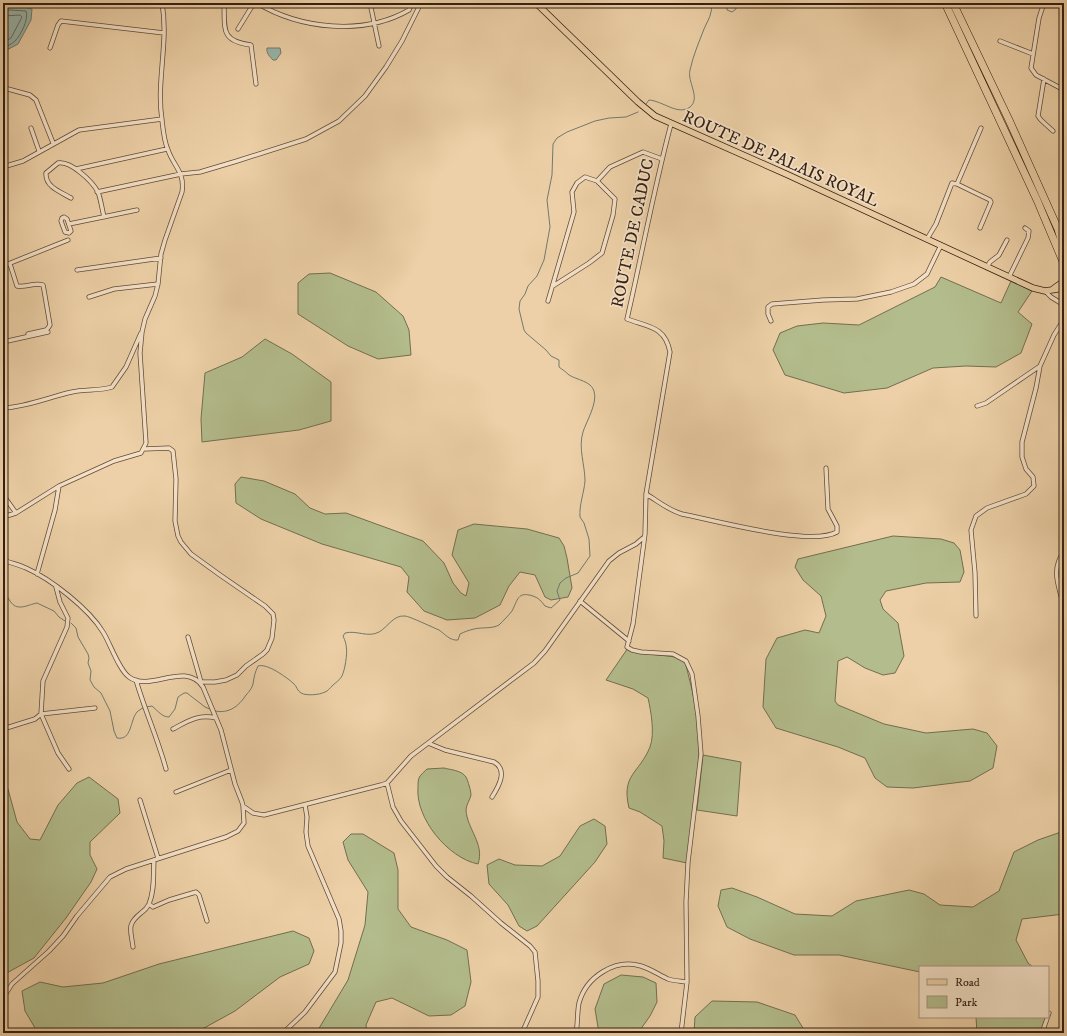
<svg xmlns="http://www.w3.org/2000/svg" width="1067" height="1036" font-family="'IM FELL DW Pica',serif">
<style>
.green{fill:#b3bc8c;stroke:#736e50}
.water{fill:#99b6ab;stroke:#707a6e}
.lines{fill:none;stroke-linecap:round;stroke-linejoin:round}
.shore{stroke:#666a5f;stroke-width:1}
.stream{stroke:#707a6e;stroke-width:1}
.street-casing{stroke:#624b38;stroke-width:5}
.primary-casing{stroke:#331f13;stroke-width:7}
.highway-casing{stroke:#331f13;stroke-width:8}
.street{stroke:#f3e0c6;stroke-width:3.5}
.primary{stroke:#edd0a7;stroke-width:5.5}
.highway{stroke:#edd0a7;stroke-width:7}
.labels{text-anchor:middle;stroke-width:3.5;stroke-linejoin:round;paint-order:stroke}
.street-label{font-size:17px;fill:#331f13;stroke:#f3e0c6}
</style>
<rect width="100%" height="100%" fill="#edd0a7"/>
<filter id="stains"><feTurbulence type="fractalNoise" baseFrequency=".005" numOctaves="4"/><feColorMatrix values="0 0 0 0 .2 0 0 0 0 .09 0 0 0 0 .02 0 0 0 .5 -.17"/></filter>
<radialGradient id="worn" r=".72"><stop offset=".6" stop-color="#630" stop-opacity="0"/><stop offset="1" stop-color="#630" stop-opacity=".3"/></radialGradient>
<path class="green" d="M330,273L376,292L403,316L409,330L411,355L378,359L348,346L298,314V283L309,274Z
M941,277L1001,303L1011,281L1032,291L1018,312L1032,324L1021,353L996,367L966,366L933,368L887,388L844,393L785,375L773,350L780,333L797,326L823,323L859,325L935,287Z
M265,339L292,354L331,382V421L299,430L202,442L201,419L205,373L242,357Z
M241,477L264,481L295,494L310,508L325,514L346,513L423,541L444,563L453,583L461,593L466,596L469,583L452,555L458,530L474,524L527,529L559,538L564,546L567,558L572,588L568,597L551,600L545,597L535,575L520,572L509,586L500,605L475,618L447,620L424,611L407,592L409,577L401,567L322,544L261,519L236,503L235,484Z
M893,536L941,539L954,543L960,550L964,572L960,582L926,583L886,591L880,600L883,609L898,623L904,656L895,673L883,675L865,668L847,657L838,661L835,701L838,705L884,724L926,733L973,729L987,733L997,746L993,768L970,781L913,788L887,787L875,778L865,758L838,747L776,728L763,707L766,659L777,638L805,630L819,633L826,616L821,596L803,580L795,567L798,559Z
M628,648L640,653L676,657L685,662C693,692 701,725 699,756C697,791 691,827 687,863L663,858L664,841L662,826L640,812L629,808C621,774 639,774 650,747C655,734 651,711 648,698L633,689L606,680Z
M703,755L741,762L737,816L697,810Z
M444,768C451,770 461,770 466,777C468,781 471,791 471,795C470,800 466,805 466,810C467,829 485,844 478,864C448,858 415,818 418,787C418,784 418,780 419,778C420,775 425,771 427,769Z
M89,777L118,799L120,813L90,842V855L97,869L91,882L66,918L34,958L3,975V783L8,789L17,822L30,839L40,840L58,805L77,783Z
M1064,817V914L1022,919L1016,940L1028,963L1033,967H920V972L839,955H794L750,939L727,927L718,906L721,890L732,888L757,897L795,914L832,916L856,901L909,890L924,894L940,905L973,907L999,891L1014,852L1038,840L1061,832Z
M594,819L605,826L607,844L595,862L537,926L527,931L519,926L508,905L489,884L487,865L499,859L515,865L542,866L560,856L580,826Z
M351,834H363L394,853L398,870V909L411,927L447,940L467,950L471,982L465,1006L451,1015L429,1016L392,998L376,1002L366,1025L367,1033H314L318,1030L348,980L365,925L368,892L348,860L343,842Z
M293,931L309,938L314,951L309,964L280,977L235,1011L195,1033H38L25,1011L22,991L40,982L63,987L103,983L159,964Z
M621,975L643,977L656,983L657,1002L650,1016L638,1033H599L595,1009L604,984Z
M712,1001L757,1002L795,1015L806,1033H694L695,1017Z
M976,1017H1046L1041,1033H977Z"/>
<path class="water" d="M9,6H21L32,9L31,20L18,44L3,52V8Z
M267,48H280L281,53L276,60H273C270,57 266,53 267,48Z"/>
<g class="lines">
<path class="shore" d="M3,11L10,10L26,11C29,19 21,35 15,41C12,44 7,46 3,48
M3,16L20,15L22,17L11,38L3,43"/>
<path class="stream" d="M719,3L727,7V10L732,12L736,9V3
M646,104L649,100C663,101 678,116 690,107C701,98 687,82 690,70C693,56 699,42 704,29C706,24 710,18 711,12C712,9 711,6 711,3
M3,590C6,593 7,597 10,601C17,612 27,605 37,603L54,611L59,617L65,621
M71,623L76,628L78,637L88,654L89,658L88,663L91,671L90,680L94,687L101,693L110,711L114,731L117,738C132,741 130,720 137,712C138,711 142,708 143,708
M146,707L152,706C158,711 162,717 169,717L175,709L178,697L184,693H187L205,707L212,710
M215,711C229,714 239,706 246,695C249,692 252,688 253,684C254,677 255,672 258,666C267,663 286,677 293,683C297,686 297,691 301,693C306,696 319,695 325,692C328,691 330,688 332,686C341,678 342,679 345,666C347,654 348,646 343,636L345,633C357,630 368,638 379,632C388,627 393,615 405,616C409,616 434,628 439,630C445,634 450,641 458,640L460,634C464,632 469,630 474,629C482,627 492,629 499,625C503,621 509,615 512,611C518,600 517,591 533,596C539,598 541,601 545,606L551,608L560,600L557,591L560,583L566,578L578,573L590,556L589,539L584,523L580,517C579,505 584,493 585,481C585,465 578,448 583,432C586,422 598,403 594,391C591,381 577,380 569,375C566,372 563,370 559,367V360L551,356L546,350L526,333L524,330L519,309L520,301L525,294L528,286L537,276L544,260L550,227L547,200L552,175L553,144L557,138L567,132L595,121L609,118L626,117L638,112"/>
<defs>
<path id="street" d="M224,3C225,29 220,41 251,45L256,84
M257,3C300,29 364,36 409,10L411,5L410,3
M370,3L379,46
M1044,3L1039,18L1031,68L1036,75L1064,90
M238,29L254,3
M1000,41L1033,54
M50,48L58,25L61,21L164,33
M1044,79L1038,116L1041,120L1053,131
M8,89L30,95L36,100L53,143
M671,124C654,188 642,254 627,319C648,327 665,326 670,352L646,494L645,534L633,624L627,647L632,650L641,652L673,654L686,661L692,674L698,716L701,754L688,862L686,902L687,982L681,1033
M31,128L39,151
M3,167L23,161L79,130L162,119
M76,169L167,149
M597,181L610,167L643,152L662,159
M957,184L981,128
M97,192L181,174L200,172L237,161L306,139L339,121L365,96L386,67L402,41L421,3
M71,198C61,192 45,187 46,173L58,163C71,161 92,181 98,192C101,200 102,209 104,217
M64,217L67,219L71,231L69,233L65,232L61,221L62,218Z
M69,224L137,210
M1058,229L1064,228
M927,239L936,224L952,183L957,184L990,200L991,202L980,228
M10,264L17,286C26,288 34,282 43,285L44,290L50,325L48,328L46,330L28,334
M3,266L68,240
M987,267L990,262L999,255L1007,240
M77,270L161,258
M1009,277L1028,238L1029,231L1025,228
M1045,291L1051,297L1064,305
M89,297L114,289L158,284
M548,301L574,212L572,192L577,183L585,177L597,181L615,199L613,215L602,253L589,263L553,286
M771,321L768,314V307L772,304L823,300L857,299L891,292L914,284L927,274L941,245
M3,342L48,332
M977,406L986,403L1040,366
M3,408C27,407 49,397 72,392C85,389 100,391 112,387L126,367L141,333
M144,449L169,448L173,451L176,479L175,521L178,536L181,542L191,554L220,575L265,606L273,614L274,620L272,638L267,650L263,654L246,666L237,675L226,680L215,682H200
M3,492L6,499L16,513
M646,494C658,501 668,510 682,514C713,520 811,547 837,532V526L828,509L826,468
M3,517L16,513L59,486L114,461L141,453L146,443L140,353L142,332L145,319L155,296L158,284L161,254L165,240L182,192C185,172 174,167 168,150C164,141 163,129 162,120C156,81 169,42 162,3
M1064,551C1052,569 1057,581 1062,600L1064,602
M3,560C11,563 19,565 26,568C51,579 89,609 103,632C110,643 119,670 129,677C150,693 185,660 203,687L221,730L235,784L242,802L243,806L253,813L264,815L381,785L387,783L411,756L534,663L545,651L609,561L619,553L636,544L643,538
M37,574L55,510L59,486
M56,587L60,602L68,618L67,627L43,681L41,714L58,753L69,769
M580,601L629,641
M976,616L975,573L971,530L976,516L987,508L1026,494L1034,486L1033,477L1026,469L1022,457V442L1036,388L1040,366L1054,335L1064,319
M188,637L201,682
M136,680C145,711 158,739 166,769
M3,729L35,719L41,714L95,708
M173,729C188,721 198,714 216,718
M428,743L445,750L494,762C508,770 499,786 492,797
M387,783L393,807L401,821L436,866L447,877L471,896L501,923L530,946L535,952L538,981V997L522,1033
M176,792L231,770
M140,800L158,858
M149,904L153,907L169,900L196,892L199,895L207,921
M133,947C131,930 126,925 141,913C144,911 147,908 149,904C155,890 153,874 154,860
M3,998L12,984L49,951L63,936L77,916L110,877L126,869L154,860L226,837L238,831L244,823L243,806
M283,1033L305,1012L335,972L341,943V931L339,919L308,846L306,832L307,817L305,805
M576,1033C578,1023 577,1013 579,1003C586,977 615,958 641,966C651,969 659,975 668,979C674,981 681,981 687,982
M1042,1033L1049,1013"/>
<path id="primary" d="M536,3L638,102L655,116L786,174L1033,288L1045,291L1064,288
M1053,289L1064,281"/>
<path id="highway" d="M945,3L1037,200L1064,264
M953,3L1009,120L1058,229L1064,249"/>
</defs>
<use href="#street" class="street-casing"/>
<use href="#primary" class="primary-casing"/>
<use href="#highway" class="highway-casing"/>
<use href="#street" class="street"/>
<use href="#primary" class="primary"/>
<use href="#highway" class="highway"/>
</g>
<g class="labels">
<g class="street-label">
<text transform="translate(781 158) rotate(24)" y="6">ROUTE DE PALAIS ROYAL</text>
<text transform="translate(632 233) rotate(-78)" y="6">ROUTE DE CADUC</text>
</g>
</g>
<rect width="1067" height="1036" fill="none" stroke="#edd0a7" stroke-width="16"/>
<rect x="4" y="4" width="1059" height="1028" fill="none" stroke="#331f13" stroke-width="2"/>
<rect x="8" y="8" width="1051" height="1020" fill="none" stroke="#331f13"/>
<rect x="919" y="966" width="130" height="52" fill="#f3e0c6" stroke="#a6937e"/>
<rect x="927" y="979" width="20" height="6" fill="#edd0a7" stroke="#a6937e"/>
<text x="955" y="986" font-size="12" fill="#331f13">Road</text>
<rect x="927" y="996" width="20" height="12" fill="#b3bc8c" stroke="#a6937e"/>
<text x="955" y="1006" font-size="12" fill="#331f13">Park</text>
<rect width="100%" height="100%" filter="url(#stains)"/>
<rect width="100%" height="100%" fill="url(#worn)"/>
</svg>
